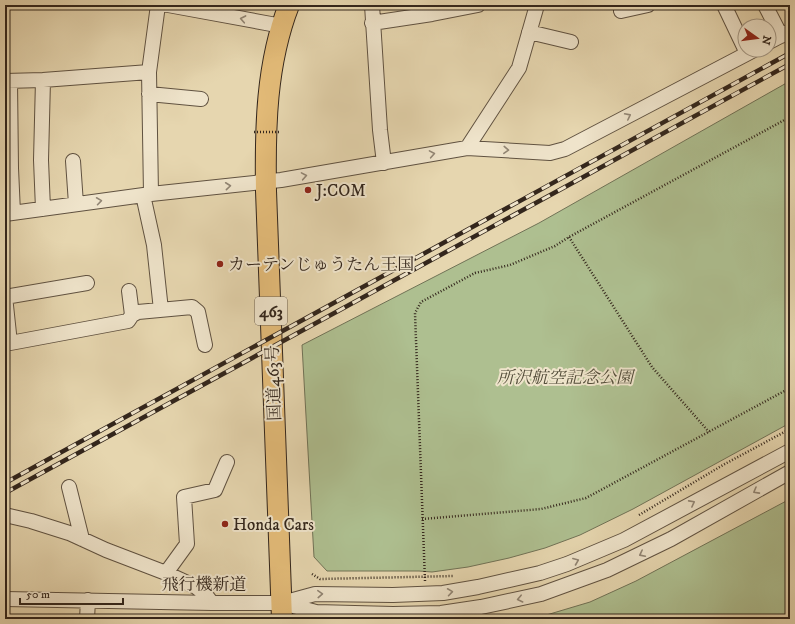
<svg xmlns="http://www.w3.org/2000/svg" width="795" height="624" font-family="'IM FELL DW Pica','Noto Serif JP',serif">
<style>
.green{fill:#aebf90;stroke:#707256}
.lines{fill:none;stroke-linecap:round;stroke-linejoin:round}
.minor-casing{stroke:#605241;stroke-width:16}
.highway-casing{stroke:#33261c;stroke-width:22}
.path{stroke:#33261c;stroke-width:2.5;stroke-dasharray:1 2;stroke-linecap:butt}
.minor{stroke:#efe4cb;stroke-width:14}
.highway{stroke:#e3bb78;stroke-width:20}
.rail-casing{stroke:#33261c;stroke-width:4.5}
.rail{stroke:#efe4cb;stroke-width:3;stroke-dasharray:9;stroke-linecap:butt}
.path-bridge{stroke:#33261c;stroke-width:2.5;stroke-dasharray:1 2;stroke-linecap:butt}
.oneway{stroke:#918574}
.poi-dot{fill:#8f2418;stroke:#efe4cb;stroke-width:1.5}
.labels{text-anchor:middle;stroke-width:4;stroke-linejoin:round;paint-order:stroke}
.shield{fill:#efe4cb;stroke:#6b5f50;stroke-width:1}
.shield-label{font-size:16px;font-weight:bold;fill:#33261c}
.poi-label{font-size:17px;fill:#33261c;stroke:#efe4cb;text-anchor:start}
.park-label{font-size:17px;font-style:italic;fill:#524c39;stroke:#efe4cb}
.street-label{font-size:17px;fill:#33261c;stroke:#efe4cb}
</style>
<rect width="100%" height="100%" fill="#e6d6af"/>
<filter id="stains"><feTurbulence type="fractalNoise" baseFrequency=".005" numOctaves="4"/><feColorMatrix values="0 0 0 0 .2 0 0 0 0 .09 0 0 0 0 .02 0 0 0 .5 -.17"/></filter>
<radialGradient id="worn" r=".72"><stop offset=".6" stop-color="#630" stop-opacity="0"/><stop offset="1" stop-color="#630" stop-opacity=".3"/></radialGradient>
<path class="green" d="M790,81V423L633,509L580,535L545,548L509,558L468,567L432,572L419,571H327L314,557L302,345L539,223Z
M790,499V619H533L590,602L636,581Z"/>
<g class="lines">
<defs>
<path id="minor" d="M168,5L282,26
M372,5L380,130L384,163
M724,5L745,49
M765,5L781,36
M621,11L648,5
M372,23L432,14L478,5
M529,32L571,42
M769,42L790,31
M5,81L43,80L149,72
M10,81L11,168L13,213
M149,94L201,99
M467,148L519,68L537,5
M73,161L76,204
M151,194L149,72L158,5
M143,195L154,245L161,310
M43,209L41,160L43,80
M5,214L151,194L281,180L467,148L550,153L565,149L754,50
M129,291L132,315
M5,296L10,343
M5,297L87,283
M5,344L128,321L132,315L138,312L192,307L198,312L205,345
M69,487L82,539
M5,515L31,521L69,533L106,550L166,573L196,587L205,594L212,603
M166,573L187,544L184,497L215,490L227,462
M5,599L212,603H282L316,612L393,614L441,613L481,607L541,594L607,570L671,539L790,472
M282,603L315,594L393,595L443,593L478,587L540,573L567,564L624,540L790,451
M87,619L88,600"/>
<path id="highway" d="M282,619L266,191C265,128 266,64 289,5"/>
</defs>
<use href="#minor" class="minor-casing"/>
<use href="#highway" class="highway-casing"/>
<path class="path" d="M569,237L652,367L709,432
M639,515L723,465L790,429
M422,519L541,509L586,498L790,388
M312,574L320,579L454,576
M425,581L415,313L421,302L475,273L510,265L555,246L569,237L790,117"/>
<use href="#minor" class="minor"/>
<use href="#highway" class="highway"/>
<defs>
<path id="rail" d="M5,483L790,53
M5,493L790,64"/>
</defs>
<use href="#rail" class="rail-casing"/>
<use href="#rail" class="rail"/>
<path class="path-bridge" d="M254,132H279"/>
</g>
<defs><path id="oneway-chevron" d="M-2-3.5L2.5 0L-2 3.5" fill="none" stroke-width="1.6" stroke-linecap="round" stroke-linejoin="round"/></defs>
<g class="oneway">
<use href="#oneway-chevron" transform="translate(243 19) rotate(-169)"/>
<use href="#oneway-chevron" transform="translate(628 116) rotate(-27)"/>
<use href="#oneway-chevron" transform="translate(506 150) rotate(3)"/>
<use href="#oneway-chevron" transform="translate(432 154) rotate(-10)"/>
<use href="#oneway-chevron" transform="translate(304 176) rotate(-10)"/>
<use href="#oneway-chevron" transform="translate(228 186) rotate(-6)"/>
<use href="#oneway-chevron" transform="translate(99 201) rotate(-8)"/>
<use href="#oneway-chevron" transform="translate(756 491) rotate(151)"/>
<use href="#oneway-chevron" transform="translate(692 503) rotate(-28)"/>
<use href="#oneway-chevron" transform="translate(642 554) rotate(153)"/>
<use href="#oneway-chevron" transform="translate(576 561) rotate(-22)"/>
<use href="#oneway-chevron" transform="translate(450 592) rotate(-8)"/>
<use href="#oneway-chevron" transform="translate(320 594) rotate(-3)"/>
<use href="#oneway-chevron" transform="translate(520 599) rotate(167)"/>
</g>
<g class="poi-dot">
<circle cx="308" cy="190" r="4"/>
<circle cx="220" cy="264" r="4"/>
<circle cx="225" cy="524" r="4"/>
</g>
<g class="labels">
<rect class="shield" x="255" y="297" width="32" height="28" rx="3"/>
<g class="shield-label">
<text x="271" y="317">463</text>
</g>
<g class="poi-label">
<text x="316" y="196">J:COM</text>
<text x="228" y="270">カーテンじゅうたん王国</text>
<text x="233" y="530">Honda Cars</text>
</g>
<g class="park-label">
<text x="565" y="383">所沢航空記念公園</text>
</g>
<g class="street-label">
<text transform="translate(273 383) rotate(-92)" y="6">国道463号</text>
<text x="204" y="590">飛行機新道</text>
</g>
</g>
<rect width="795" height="624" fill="none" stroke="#e6d6af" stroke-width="20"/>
<rect x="6" y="6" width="783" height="612" fill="none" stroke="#33261c" stroke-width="2"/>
<rect x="10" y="10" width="775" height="604" fill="none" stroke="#33261c"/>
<g transform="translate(757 38) rotate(104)"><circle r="19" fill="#efe4cb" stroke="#a49885"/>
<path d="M0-3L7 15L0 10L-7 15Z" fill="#8f2418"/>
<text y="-6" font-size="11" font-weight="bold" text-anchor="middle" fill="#33261c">N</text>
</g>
<path d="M20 598v6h103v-6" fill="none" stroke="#33261c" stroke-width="2"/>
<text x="26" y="598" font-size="12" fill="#33261c" stroke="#efe4cb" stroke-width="3" paint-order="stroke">50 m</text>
<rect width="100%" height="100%" filter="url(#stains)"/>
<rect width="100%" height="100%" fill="url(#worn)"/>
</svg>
